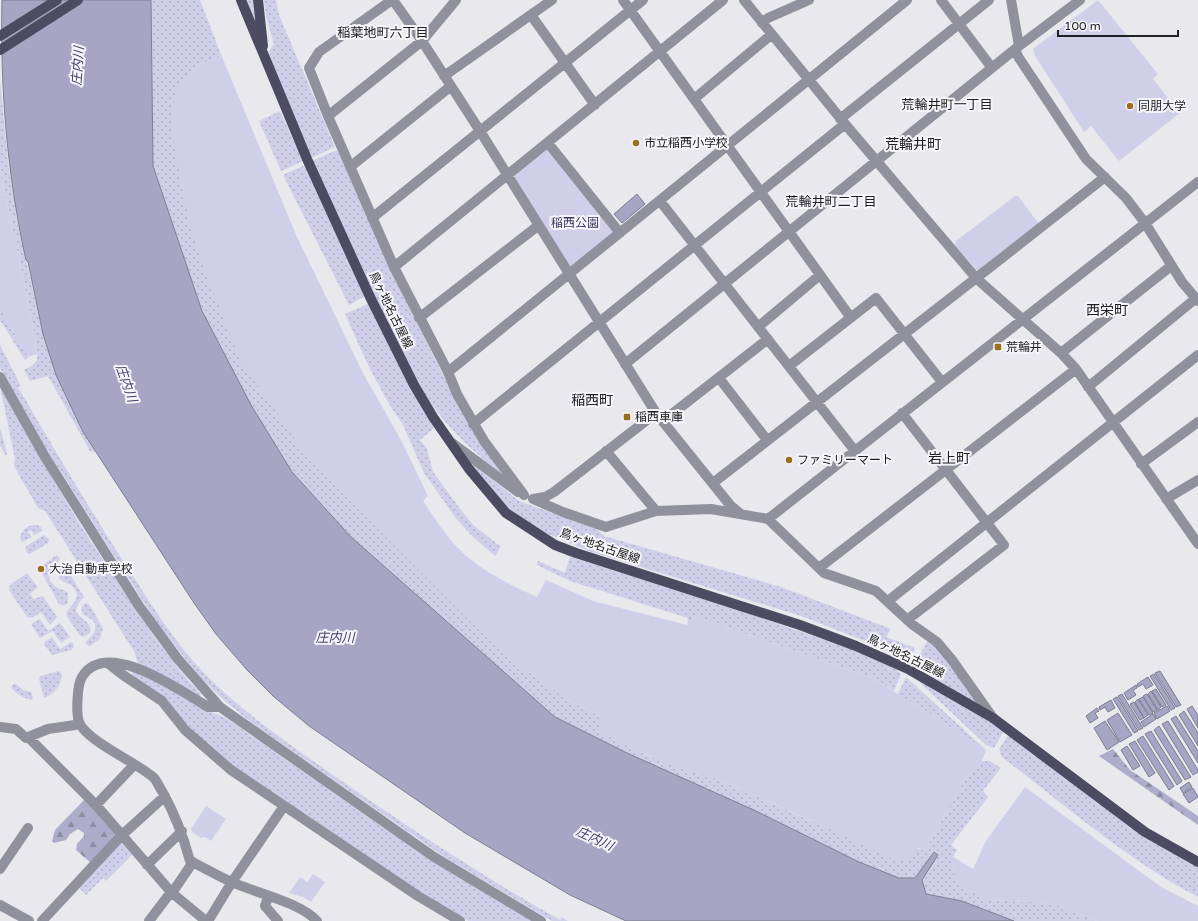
<svg xmlns="http://www.w3.org/2000/svg" width="1198" height="921" font-family="'Varela Round','Noto Sans JP',sans-serif">
<style>
.grass{fill:url(#grass-dots)}
.forest{fill:url(#forest-firs)}
.park{fill:#d0cfea}
.water{fill:#a6a5c3;stroke:#7e7d93}
.lines{fill:none;stroke-linecap:round;stroke-linejoin:round}
.minor{stroke:#91919e;stroke-width:10}
.major{stroke:#4c4b61;stroke-width:10}
.poi-dot{fill:#9c6f20;stroke:#f5f5fb;stroke-width:1.5}
.labels{text-anchor:middle;stroke-width:4;stroke-linejoin:round;paint-order:stroke}
.poi-label{font-size:12px;fill:#202022;stroke:#f5f5fb;text-anchor:start}
.park-label{font-size:12px;fill:#3a3661;stroke:#f5f5fb}
.street-label{font-size:12px;fill:#202022;stroke:#f5f5fb}
.neighbourhood-label{font-size:13px;fill:#202022;stroke:#f5f5fb}
.water-label{font-size:13px;font-style:italic;fill:#413d68;stroke:#f5f5fb}
.quarter-label{font-size:14px;fill:#202022;stroke:#f5f5fb}
</style>
<defs>
<pattern id="grass-dots" width="8" height="8" patternUnits="userSpaceOnUse"><rect width="8" height="8" fill="#d0cfea"/><path d="M2 2h.1M6 6h.1" fill="none" stroke="#b2b1c8" stroke-width="1.8" stroke-linecap="round"/></pattern>
<pattern id="forest-firs" width="22" height="20" patternUnits="userSpaceOnUse"><rect width="22" height="20" fill="#adacca"/><path d="M5 1l3.5 6h-7zM16 11l3.5 6h-7z" fill="#8c8ca4"/></pattern>
</defs>
<rect width="100%" height="100%" fill="#e8e8ed"/>
<path class="grass" d="M151,0H200L222,57L195,66L190,77L185,79L173,132L183,191L295,439L335,485L472,623L523,668L570,701L600,716V731C635,751 671,767 710,776L848,837L925,850L965,779L982,761H990L1001,768L983,791L988,797L951,845L957,850C949,862 955,873 959,886L989,900L1052,903L1097,921H1014L962,901L926,894L922,880L938,855L934,852L915,878H899L859,862L756,811L627,753L555,717L351,537L292,472L251,405L202,311L153,166Z
M245,0H253L255,23Z
M264,0H276L279,15L335,147L311,158L275,74L269,51L274,44L266,16Z
M0,79L8,162L18,225L43,334L56,375L83,432L97,452L90,451L48,376L30,381L24,370L33,365L37,360V354L33,327L0,168Z
M280,111L303,161L281,171L259,121Z
M337,150C367,217 398,284 431,351C454,396 475,442 509,481C482,458 456,437 435,409C417,386 406,360 393,335C364,277 339,219 312,161Z
M305,165L365,296L349,305L283,175Z
M368,304L410,388L434,428L420,440L427,449L433,472L458,506L472,524L501,547L495,556L470,534L455,517L424,473L403,425L389,404L369,367L345,314Z
M0,309L29,357L25,360L0,320Z
M0,345L21,386L18,387C54,449 90,510 129,570C152,606 175,643 205,674C242,712 287,742 330,773C405,825 480,875 560,920L561,917L568,921H552L443,856L252,723L225,701L199,676L157,623L29,422L0,368Z
M0,386C35,450 71,512 111,572C139,615 166,657 201,694L199,698L138,664L135,653L45,511L38,508L14,466L15,459Z
M0,428L7,453L6,456L0,445Z
M468,460L519,501L597,529L604,536L781,587L891,629L886,637L915,648L909,661L860,639L801,616L589,551L534,528L507,507Z
M37,525L41,527L42,531L34,535L31,530L28,532L32,537L22,542L20,539C21,530 28,524 37,525Z
M44,535L49,539L48,543L30,554L27,553L25,547Z
M57,555L60,559C53,567 42,577 56,587C60,590 64,589 68,593V603L64,606L59,604L39,568Z
M570,557L744,612L862,653L891,665L901,674L894,691L871,677L696,617L687,625L688,618L570,581L537,565L538,561L565,573Z
M62,566L66,568L84,597L78,604L76,611C80,620 93,622 90,633L84,637L80,636L66,615C68,605 85,599 72,586C68,582 62,583 59,578L58,571Z
M27,573L38,587L30,594L34,599L43,596L57,617L50,625L41,612L32,618L27,617L9,590L10,585Z
M85,603L89,604L103,628L100,639L90,646L85,644C90,634 100,633 93,620C87,616 80,615 82,606Z
M40,619L48,631L60,623L70,637L61,643L53,631L40,638L31,624Z
M52,637L60,649L71,642L73,643L74,647L71,650L52,655L44,644L45,642Z
M928,640L937,648L981,707L914,665Z
M59,671L62,674C61,685 55,694 44,698L39,679L40,676Z
M134,671H138L211,712L226,718L431,861L533,921H468L421,893L310,817L233,768L132,676V673Z
M906,677L986,750L898,694Z
M914,677L936,688L1004,731L994,748L986,745Z
M15,683L23,690L31,692L33,698L31,700C23,697 15,694 11,687Z
M1009,734L1177,855L1198,867V897C1127,860 1065,805 1002,757L999,749Z
M120,841L132,855L106,881L103,878L86,895L78,887Z"/>
<path class="forest" d="M1113,749L1130,770L1198,816V825L1099,756Z
M86,798L115,835L91,863L76,850L77,844L84,836V833L78,829L70,834L66,840L54,843L52,841L55,830Z"/>
<path class="park" d="M1098,0L1158,74L1153,79L1180,113L1119,161L1091,126L1084,132L1035,56L1033,49Z
M222,57L297,237L363,373L402,442L428,496L423,501C434,517 445,535 458,548C479,570 510,585 537,597L546,580L593,601L687,625L696,617L871,677L986,750L982,761L965,779L925,850L918,848L908,861L890,858L806,818L710,776L686,770L657,759L625,745L600,731V716L570,701L523,668L472,623L421,573L335,485L295,439L240,360L204,269L190,225L177,160L172,132L173,106L177,89L185,79L190,77L195,66Z
M545,148H549L615,234L574,266L569,265L514,177L515,173Z
M0,168L33,327L37,354L29,357L0,309Z
M1015,196H1018L1039,224L978,271L955,245L956,241Z
M1025,787L1161,887L1198,906V921H1097L1052,903L989,900L959,886L955,878L952,856L973,869L986,841Z
M206,806L226,819L211,841L205,837L201,838L192,832L191,829Z
M313,874L325,882L311,902L303,897L289,893L300,877L307,882Z"/>
<path class="water" d="M2,0H151L153,166L202,311L251,405L292,472L351,537L555,717L627,753L756,811L859,862L899,878H915L934,852L938,855L922,880L926,894L962,901L1014,921H626L570,895L465,833L309,726L273,696L247,670L216,634L194,603L83,432L56,375L43,334L28,262L26,260C7,175 0,87 2,0Z
M637,194L645,204L622,223L614,214Z
M1160,671L1181,705L1176,707L1155,673Z
M1154,674L1175,708L1171,710L1150,676Z
M1148,677L1153,685L1146,689L1143,684L1138,687L1137,684Z
M1136,685L1137,688L1133,690L1136,695L1128,700L1124,693Z
M1156,689L1166,705L1162,707L1152,691Z
M1151,691L1161,707L1158,710L1148,694Z
M1122,694L1143,728L1139,730L1118,696Z
M1147,694L1157,710L1153,712L1143,696Z
M1117,697L1138,731L1134,733L1113,699Z
M1143,697L1153,713L1149,715L1139,699Z
M1138,699L1148,715L1144,718L1135,702Z
M1111,700L1115,708L1108,712L1105,707L1100,710L1099,707Z
M1134,702L1144,718L1140,720L1130,704Z
M1167,706L1170,711L1157,719L1154,713Z
M1192,706L1198,715V728L1187,709Z
M1097,708L1099,711L1095,713L1098,718L1090,723L1086,716Z
M1184,711L1198,733V746L1179,715Z
M1118,713L1132,735L1120,742L1107,720Z
M1153,714L1156,719L1144,727L1141,722Z
M1176,716L1198,751V763L1171,719Z
M1105,721L1119,742L1107,750L1094,728Z
M1168,721L1198,770V772L1193,775L1162,724Z
M1159,726L1191,777L1185,780L1154,730Z
M1151,731L1182,781L1177,785L1145,734Z
M1143,736L1174,786L1169,790L1137,740Z
M1135,741L1155,773L1149,777L1129,744Z
M1127,746L1140,766L1133,770L1121,750Z
M1189,782L1192,787L1183,793L1180,788Z
M1193,788L1198,797L1189,803L1183,794Z"/>
<g class="lines">
<path class="minor" d="M392,0L319,52L309,68L328,116L394,267L448,372L457,394L484,441L524,495
M393,0L422,41L480,131L656,413L730,505L741,514
M623,0L851,318
M744,0L845,124L977,279L1061,353L1076,369L1198,544
M941,0L992,68
M1011,0L1019,46
M531,15L595,105
M762,23L768,18L809,0
M1015,50L1019,58L1086,159L1126,198L1145,223L1182,282L1198,301
M444,76L552,0
M694,99L771,35
M328,116L422,41L456,0
M840,119L989,0
M548,143L620,233
M350,167L451,86
M660,201L855,451
M372,218L643,0
M394,267L723,0
M419,318L539,225
M758,327L820,275
M1061,353L1171,266
M625,364L1019,46L1080,0
M789,366L876,298L942,382
M448,372L907,0
M0,377L45,457L139,606L177,658L220,707L434,857L541,921
M719,378L767,440
M1088,387L1195,299
M902,413L1004,545L907,620
M663,421L768,339
M473,424L845,124
M452,443L518,492
M606,451L656,511
M1141,464L1198,422
M713,483C843,381 975,280 1105,177
M533,499L563,512L606,527L656,511L711,509L768,519L824,573L876,591L913,625L937,642L952,660L993,718
M533,499L545,497L554,492L656,413
M1166,499L1198,480
M768,519L1198,182
M819,568L1076,369
M888,601L1198,355
M109,664L123,675L162,701L185,730L231,770L418,896L460,921
M220,707H208C181,691 106,637 82,677C77,685 76,713 79,722C86,741 138,763 154,778C157,781 159,787 162,791C175,814 183,835 190,861C205,868 219,877 234,883C257,893 301,903 317,921
M0,727L16,729L26,738L48,729L75,725L79,722
M28,737L96,805
M134,765L96,805L171,892L206,921
M147,865L182,831
M0,869L28,828
M172,893L193,862
M268,897L265,906L278,921
M0,905L29,921
M42,921L121,836L165,796
M149,921L171,892
M208,921L232,882L284,806"/>
<path class="major" d="M241,0L307,159L370,297L414,385L433,417L469,469L506,513L555,545L576,553L800,625L856,646L908,669L993,718L1145,832L1198,862
M258,0L263,46
M0,36L57,0
M0,50L78,0"/>
</g>
<g class="poi-dot">
<circle cx="1130" cy="106" r="4"/>
<circle cx="636" cy="143" r="4"/>
<rect x="994" y="343" width="8" height="8" rx="2"/>
<rect x="623" y="413" width="8" height="8" rx="2"/>
<circle cx="789" cy="460" r="4"/>
<circle cx="41" cy="569" r="4"/>
</g>
<g class="labels">
<g class="poi-label">
<text x="1138" y="110">同朋大学</text>
<text x="644" y="147">市立稲西小学校</text>
<text x="1006" y="351">荒輪井</text>
<text x="635" y="421">稲西車庫</text>
<text x="797" y="464">ファミリーマート</text>
<text x="49" y="573">大治自動車学校</text>
</g>
<g class="park-label">
<text x="575" y="227">稲西公園</text>
</g>
<g class="street-label">
<text transform="translate(391 310) rotate(64)" y="4">鳥ヶ地名古屋線</text>
<text transform="translate(600 546) rotate(19)" y="4">鳥ヶ地名古屋線</text>
<text transform="translate(906 656) rotate(26)" y="4">鳥ヶ地名古屋線</text>
</g>
<g class="neighbourhood-label">
<text x="383" y="37">稲葉地町六丁目</text>
<text x="947" y="109">荒輪井町一丁目</text>
<text x="831" y="206">荒輪井町二丁目</text>
</g>
<g class="water-label">
<text transform="translate(77 66) rotate(-86)" y="5">庄内川</text>
<text transform="translate(127 383) rotate(71)" y="5">庄内川</text>
<text x="335" y="642">庄内川</text>
<text transform="translate(595 838) rotate(25)" y="5">庄内川</text>
</g>
<g class="quarter-label">
<text x="913" y="149">荒輪井町</text>
<text x="1107" y="315">西栄町</text>
<text x="592" y="405">稲西町</text>
<text x="949" y="463">岩上町</text>
</g>
</g>
<path d="M1058 30v6h120v-6" fill="none" stroke="#202022" stroke-width="2"/>
<text x="1064" y="30" font-size="12" fill="#202022" stroke="#f5f5fb" stroke-width="3" paint-order="stroke">100 m</text>
</svg>
